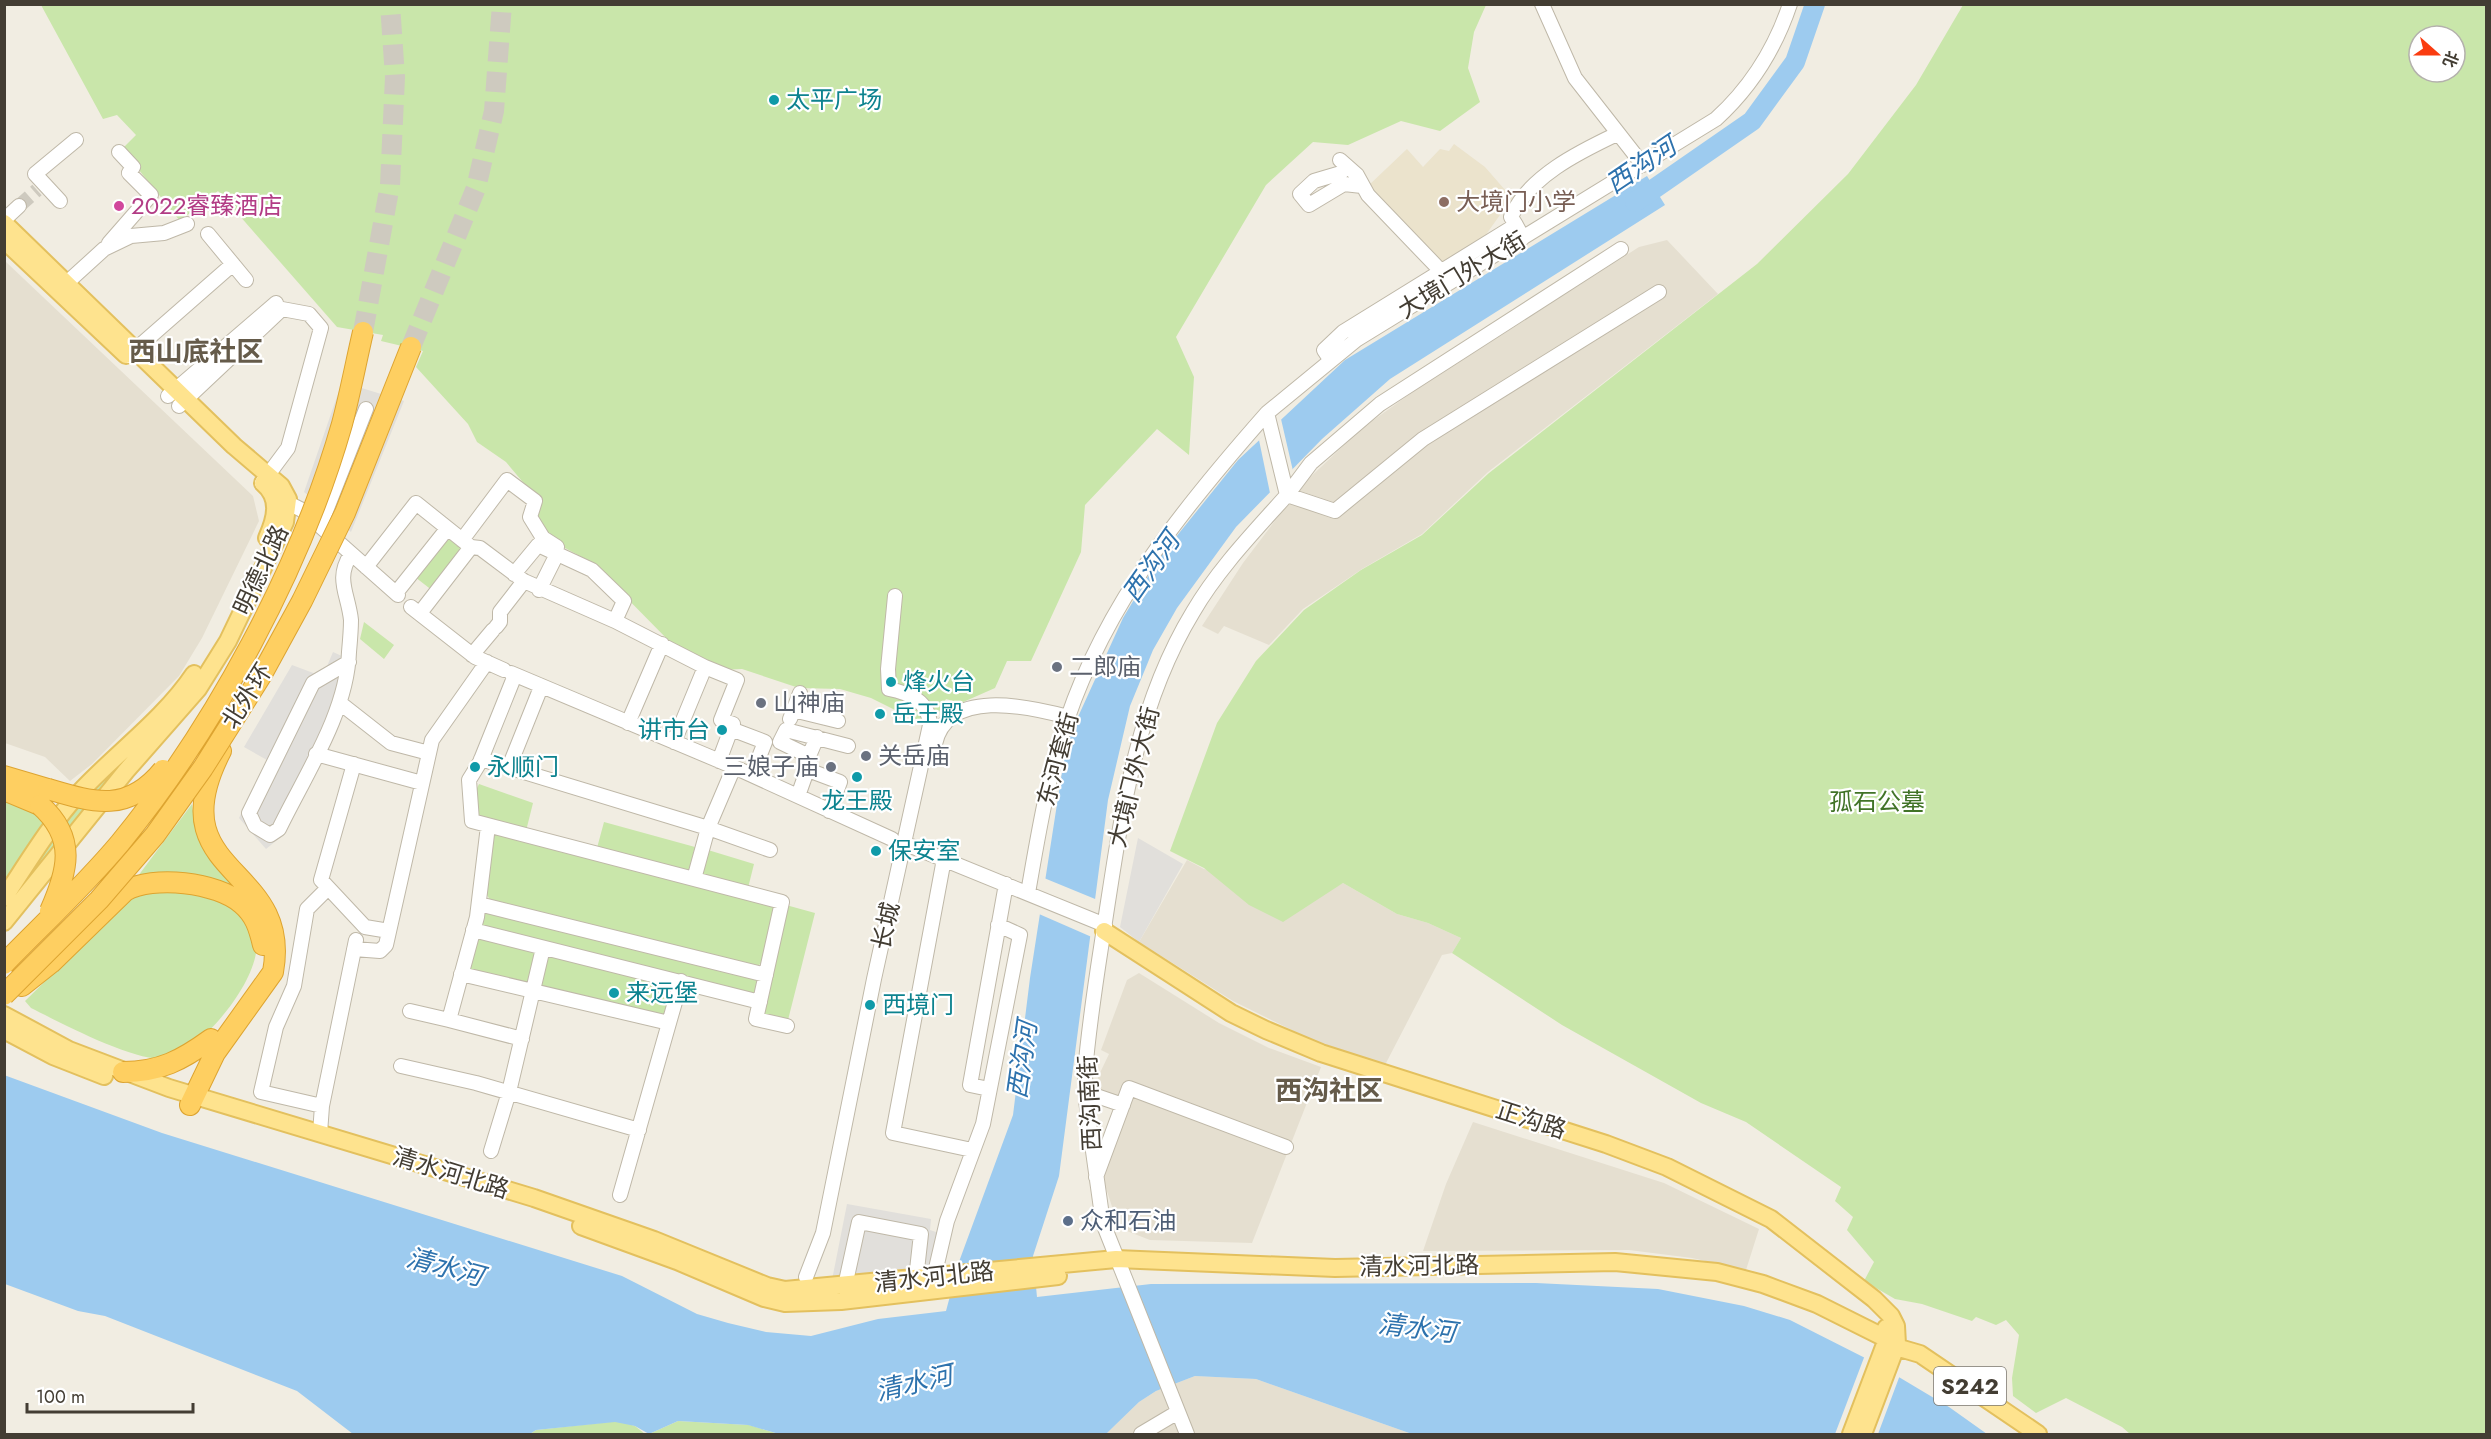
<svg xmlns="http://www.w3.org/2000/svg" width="2491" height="1439" font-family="Jost,'Noto Sans SC',sans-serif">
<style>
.residential{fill:#e5dfd0}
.education{fill:#ebe3cc}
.green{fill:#c9e6aa;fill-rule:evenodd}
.parking{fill:#e1dfdb}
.water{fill:#9dcbef}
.pier{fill:#f1ede2}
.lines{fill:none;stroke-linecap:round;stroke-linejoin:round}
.river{stroke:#9dcbef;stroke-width:20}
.minor-tunnel{stroke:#cecabf;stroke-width:14;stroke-dasharray:14 7;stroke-linecap:butt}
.highway-tunnel{stroke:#cecabf;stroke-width:20;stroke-dasharray:20 10;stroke-linecap:butt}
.minor-casing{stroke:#bfb8a8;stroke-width:16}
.major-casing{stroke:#e3c05e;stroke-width:20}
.highway-casing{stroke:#dda431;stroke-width:22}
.minor{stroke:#fff;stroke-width:14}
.major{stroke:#fee38e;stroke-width:16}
.highway{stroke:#fecf61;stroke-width:20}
.highway-bridge-casing{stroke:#dda431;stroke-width:22;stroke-linecap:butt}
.highway-bridge{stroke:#fecf61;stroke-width:20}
.culture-dot{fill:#0f9aa8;stroke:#fff;stroke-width:2}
.education-dot{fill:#8d6e63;stroke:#fff;stroke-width:2}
.hotel-dot{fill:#d1479c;stroke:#fff;stroke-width:2}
.worship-dot{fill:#6b7280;stroke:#fff;stroke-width:2}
.service-dot{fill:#5c6f8a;stroke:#fff;stroke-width:2}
.labels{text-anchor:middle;stroke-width:4.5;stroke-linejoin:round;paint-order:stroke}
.shield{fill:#fff;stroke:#7b7770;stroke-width:1.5}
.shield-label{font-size:22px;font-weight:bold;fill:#433d33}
.culture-label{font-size:24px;fill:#0d838f;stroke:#fff;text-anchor:start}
.education-label{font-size:24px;fill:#785e54;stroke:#fff;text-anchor:start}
.hotel-label{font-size:24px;fill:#b23c85;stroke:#fff;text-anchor:start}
.street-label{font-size:24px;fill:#433d33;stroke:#fff}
.worship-label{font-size:24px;fill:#5b616d;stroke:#fff;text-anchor:start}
.park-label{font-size:24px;fill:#417327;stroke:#fff}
.service-label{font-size:24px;fill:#4e5e75;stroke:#fff;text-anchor:start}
.water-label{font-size:26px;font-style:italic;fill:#2d72ad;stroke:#fff}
.quarter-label{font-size:27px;font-weight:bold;fill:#655b4a;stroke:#fff}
</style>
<rect width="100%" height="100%" fill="#f1ede2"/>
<path class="residential" d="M1667,240L1718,294L1488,472L1422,534L1362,569L1303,609L1269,645L1224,626L1218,634L1202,626L1243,563L1302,485L1361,429L1417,389L1639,247Z
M5,261L253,496L259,521L202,638L179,676L92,764L70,781L45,757L5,743Z
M1187,860L1204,869L1322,894L1343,883L1397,914L1428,923L1461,938L1452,953L1442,955L1385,1065L1310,1039L1233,1001L1139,942Z
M1139,973L1219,1023L1269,1048L1321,1067L1252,1243L1150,1240L1119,1228L1102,1176L1127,1107L1105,1096L1099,1088L1098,1077L1109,1054L1101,1050L1127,980Z
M1473,1122L1664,1183L1759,1229L1746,1270L1692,1258L1629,1250L1423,1251L1446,1184Z
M1195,1376L1256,1379L1412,1434H1106L1139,1402L1156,1391Z"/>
<path class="education" d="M1454,144L1485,167L1512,198L1480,243L1445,264L1430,258L1367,187L1407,149L1423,167L1440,149L1449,151Z"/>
<path class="green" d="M41,5H1486L1474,32L1468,68L1480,102L1440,131L1401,121L1348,145L1313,142L1266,185L1176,337L1194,377L1189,455L1157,429L1085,505L1081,552L1031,661H1007L995,688L961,703L946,699L939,712L923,721L911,718L871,698L840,689L799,688L742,669L719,670L673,645L605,576L600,567L554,542L534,512L538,500L506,462L477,442L468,424L416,367L423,351L381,341L383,335L337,327L218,191L180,221L122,149L136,135L117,115L103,119Z
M1963,5H2486V1434H2130L2122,1427L2066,1398L2036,1413L2013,1396L2012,1378L2019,1335L2006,1320L1996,1325L1976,1317L1972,1321L1922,1304L1895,1299L1864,1281L1874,1262L1847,1230L1853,1217L1835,1201L1841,1187L1746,1122L1701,1103L1562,1025L1452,953L1461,938L1428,923L1397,914L1343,883L1283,922L1249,905L1204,868L1170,851L1217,723L1256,661L1304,610L1361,570L1422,535L1489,473L1757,264L1848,174L1916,85ZM2419,36H2455V72H2419Z
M449,534L467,548L433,591L415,577Z
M364,622L394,645L384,659L360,639Z
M141,743L5,911V907L71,812Z
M479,784L533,803L526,831L479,818L475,792Z
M5,799L34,811L44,822L5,880Z
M192,804C198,856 215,864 250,899L166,873L138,876Z
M604,822L695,847L688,873L597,848Z
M493,833L770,904L775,909L762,962L756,968L491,902L485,891Z
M708,850L754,864L748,888L700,876Z
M152,891C174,893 218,894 236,909C247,919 258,938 256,953C250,990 203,1048 167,1058C140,1065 59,1022 31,1008L25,1001L131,897Z
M786,905L815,913L788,1020L761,1014Z
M489,911L757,976L760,981L753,995L492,931L483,925L481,918L482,913Z
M486,938L534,951L538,955L527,985L470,971L468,966L474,939Z
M549,953L676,987L668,1016L662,1017L542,988L539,985L545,956Z
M618,1421L635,1426L645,1434H530L536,1430Z
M678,1421L749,1425L779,1434H649Z"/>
<path class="parking" d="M342,382L404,401L351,532L304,492Z
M333,652L355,662L346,701L282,836L266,849L239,818L267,760L244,747L292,665L316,674L325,671Z
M1138,838L1183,864L1139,942L1120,927Z
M847,1204L931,1219L930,1230L939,1233L931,1269L832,1280Z"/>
<path class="water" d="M1647,176L1665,205L1390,379L1322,439L1236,527L1177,608L1153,650L1130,706L1108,800L1059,1176L1033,1256L1037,1297L1151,1284L1536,1283L1658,1289L1744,1306L1790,1320L1877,1364L1949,1407L1987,1434H1412L1256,1379L1195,1376L1156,1391L1139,1402L1106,1434H779L748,1425L678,1421L649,1434L635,1426L615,1422L536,1430L530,1434H353L297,1391L105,1316L78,1311L5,1284L4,1075L162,1133L622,1276L697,1314L728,1323L766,1332L811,1336L878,1319L946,1311L960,1259L1013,1115L1030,978L1064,759L1072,730L1123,618L1159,558L1238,460L1345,360Z"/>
<path class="pier" d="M1281,419L1293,471L1270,493L1259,440Z
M1044,878L1100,901L1094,938L1039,914Z
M1865,1355L1900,1375L1878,1434H1835Z"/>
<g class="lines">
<path class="river" d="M1635,202L1752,121L1795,62L1815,4"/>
<path class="minor-tunnel" d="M19,206L37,190"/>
<path class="highway-tunnel" d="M363,332L390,185L395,77L390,4
M411,347L476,188L494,111L502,4"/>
<defs>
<path id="minor" d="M1542,4L1575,78L1643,165
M1340,160L1357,175L1368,195L1440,270
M1341,173L1314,181L1300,194L1309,205L1344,184L1362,186
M60,201L35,174L76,140
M4,220L19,206
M1516,225L1511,217C1528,177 1579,152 1617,134
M208,234L246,280
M109,243L151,195L129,173L133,167L119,152
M1621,249L1380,404L1311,463L1287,495L1335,511L1423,439L1659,292
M60,289L104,249L131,236L164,233L187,224
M128,356L233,264
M1330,359L1324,350L1343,332L1516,225L1523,238
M168,396L276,303
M179,406L282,309L309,314L321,328L288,448L262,483
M288,503L302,510L398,595
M320,526L366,409
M462,540L507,480L535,501L530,517L543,538L557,547
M471,547L480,548L524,581L500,612V622L496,627
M366,567L416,503L471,547L420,613
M514,574L538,545L592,570L624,601L615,621L524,581
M539,590L557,554
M396,593L447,529
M411,607L475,657L504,670
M615,621L705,667L737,680L721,720L733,724L731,729
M472,655L493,630
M349,662L313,683L249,813L255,826L270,835L279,829C305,775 347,713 349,652C350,641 351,630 351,620C348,593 335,579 351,554
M511,673L734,767L892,839
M515,675L480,762L469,780L472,821L782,902L756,1019L787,1026
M340,703L391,743L429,753
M793,710L838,721
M790,719L800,693
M628,723L662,644
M817,737L809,756L780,742L786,730L848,746
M674,742L705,667
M935,744C947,688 1027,706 1068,717
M316,754L422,783
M481,759L708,828L734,767
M719,761L731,729L765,742L752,775
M354,764L321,880L365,927L389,931
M509,767L541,687
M808,770L840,782L829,811
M798,796L810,762
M906,844L1105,925
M944,859L893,1133L972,1150
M694,879L708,828L770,850
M1028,893C1038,835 1048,775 1067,720C1107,601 1185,506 1267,413
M479,904L766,975
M473,930L760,1002
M354,949L380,951L386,945L432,740L487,662
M461,974L669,1023
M410,1011L449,1020L477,917L488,826
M449,1020L522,1039
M401,1066L476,1083L639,1130
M989,1089L970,1085L1006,884
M1085,1092L1123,1105
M322,1106L261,1092L276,1027L294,986L307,909L328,888
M320,1133L322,1106L356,940
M491,1151L509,1092L543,948
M1096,1177L1129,1088L1286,1147
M620,1195L681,981
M806,1277L823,1233L874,979L930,725C929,701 909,693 889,689L888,669L895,596
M934,1277L947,1221L983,1124L1020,935L998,925
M845,1286L859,1222L921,1234L916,1279
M1141,1434L1178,1412
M1187,1434L1103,1223L1086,1101L1085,1073C1089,1020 1098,968 1106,915C1122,811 1137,704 1193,612C1218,569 1254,532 1287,495L1267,413L1356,340L1716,119C1750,88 1775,49 1790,4"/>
<path id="major" d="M4,223L234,446L281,486L288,499L285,522L228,641L198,689L126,771L4,922
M4,240L126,355
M263,483C281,498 276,518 267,538
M4,898C28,862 50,825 79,793C116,753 163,720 194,674
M1104,931L1231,1013L1266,1030L1321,1053L1606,1144L1667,1167L1771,1219L1874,1299L1891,1316L1896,1326L1897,1344L1863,1434
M4,1015L69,1050L169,1088L534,1198L654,1240L767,1286L785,1290L1116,1259L1335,1268L1615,1262L1717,1272L1763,1284L1817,1304L1897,1344
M4,1030L53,1056L104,1076
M581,1226L677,1261L764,1298L785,1303L841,1301L1058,1276
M1896,1347L1920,1354L2038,1434
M1851,1434L1887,1339L1886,1328"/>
<path id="highway" d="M4,776L48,789
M4,790L40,805
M22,986L51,963L125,891C153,875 217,882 242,904C255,915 259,928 263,945
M123,1072C160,1072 182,1060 211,1039
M190,1105L215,1053L273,972C293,863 156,877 221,751"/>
</defs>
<use href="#minor" class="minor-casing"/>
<use href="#major" class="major-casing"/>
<use href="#highway" class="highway-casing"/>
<use href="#minor" class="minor"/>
<use href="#major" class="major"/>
<use href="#highway" class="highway"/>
<defs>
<path id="highway-bridge" d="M48,789C95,803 128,813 163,770
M40,805C77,838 68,871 50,911
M4,964C43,924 84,886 120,843C215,727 301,568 342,424C350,394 356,362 363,332
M4,995L99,900L155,835L203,768L261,676L302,601L345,513L411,347"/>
</defs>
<use href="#highway-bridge" class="highway-bridge-casing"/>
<use href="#highway-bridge" class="highway-bridge"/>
</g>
<g class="culture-dot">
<circle cx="774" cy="100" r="6"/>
<circle cx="891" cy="682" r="6"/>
<circle cx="880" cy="714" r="6"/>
<circle cx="722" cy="730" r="6"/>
<circle cx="475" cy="767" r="6"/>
<circle cx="857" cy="777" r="6"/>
<circle cx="876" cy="851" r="6"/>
<circle cx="614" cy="993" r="6"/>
<circle cx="870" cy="1005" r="6"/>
</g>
<circle class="education-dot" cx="1444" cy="202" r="6"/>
<circle class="hotel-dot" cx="119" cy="206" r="6"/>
<g class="worship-dot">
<circle cx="1057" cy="667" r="6"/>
<circle cx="761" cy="703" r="6"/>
<circle cx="866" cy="756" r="6"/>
<circle cx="831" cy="767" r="6"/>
</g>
<circle class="service-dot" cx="1068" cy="1221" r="6"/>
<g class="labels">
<rect class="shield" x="1934" y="1367" width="72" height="38" rx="4.5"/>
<g class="shield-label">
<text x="1970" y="1394">S242</text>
</g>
<g class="culture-label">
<text x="786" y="108">太平广场</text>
<text x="903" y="690">烽火台</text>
<text x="892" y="722">岳王殿</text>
<text x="710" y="738" text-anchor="end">讲市台</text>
<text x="487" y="775">永顺门</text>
<text x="857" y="809" text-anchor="middle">龙王殿</text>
<text x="888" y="859">保安室</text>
<text x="626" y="1001">来远堡</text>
<text x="882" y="1013">西境门</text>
</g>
<g class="education-label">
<text x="1456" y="210">大境门小学</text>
</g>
<g class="hotel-label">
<text x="131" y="214">2022睿臻酒店</text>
</g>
<g class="street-label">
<text transform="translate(1462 275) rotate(-31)" y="8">大境门外大街</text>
<text transform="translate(261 570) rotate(-65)" y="8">明德北路</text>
<text transform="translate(247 696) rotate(-58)" y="8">北外环</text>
<text transform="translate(1058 759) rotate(-75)" y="8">东河套街</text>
<text transform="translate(1134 777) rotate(-76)" y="8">大境门外大街</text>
<text transform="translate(886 926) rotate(-77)" y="8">长城</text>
<text transform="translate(1090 1103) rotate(-93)" y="8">西沟南街</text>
<text transform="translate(1531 1120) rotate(18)" y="8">正沟路</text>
<text transform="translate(451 1173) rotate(17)" y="8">清水河北路</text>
<text transform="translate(1419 1266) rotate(-1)" y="8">清水河北路</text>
<text transform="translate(934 1277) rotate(-6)" y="8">清水河北路</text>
</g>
<g class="worship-label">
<text x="1069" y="675">二郎庙</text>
<text x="773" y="711">山神庙</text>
<text x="878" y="764">关岳庙</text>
<text x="819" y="775" text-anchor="end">三娘子庙</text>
</g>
<g class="park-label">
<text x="1877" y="810">孤石公墓</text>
</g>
<g class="service-label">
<text x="1080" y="1229">众和石油</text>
</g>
<g class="water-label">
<text transform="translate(1641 165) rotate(-34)" y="9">西沟河</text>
<text transform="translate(1151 567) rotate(-55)" y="9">西沟河</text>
<text transform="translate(1022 1060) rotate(-82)" y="9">西沟河</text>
<text transform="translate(445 1267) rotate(15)" y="9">清水河</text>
<text transform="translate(1417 1328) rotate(7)" y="9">清水河</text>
<text transform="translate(914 1383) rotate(-13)" y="9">清水河</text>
</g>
<g class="quarter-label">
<text x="196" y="361">西山底社区</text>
<text x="1329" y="1100">西沟社区</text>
</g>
</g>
<rect width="2491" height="1439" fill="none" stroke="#433d33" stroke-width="12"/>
<g transform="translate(2437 54) rotate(111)"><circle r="28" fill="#ffffff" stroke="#b4b1ad" stroke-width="1.5"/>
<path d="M0-4.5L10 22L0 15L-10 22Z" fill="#fa3c10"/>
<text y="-9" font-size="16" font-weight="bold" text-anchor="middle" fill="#433d33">北</text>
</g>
<path d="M27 1403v9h166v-9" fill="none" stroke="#433d33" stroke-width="3"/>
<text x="36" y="1403" font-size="18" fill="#433d33" stroke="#ffffff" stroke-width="4.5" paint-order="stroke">100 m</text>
</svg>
